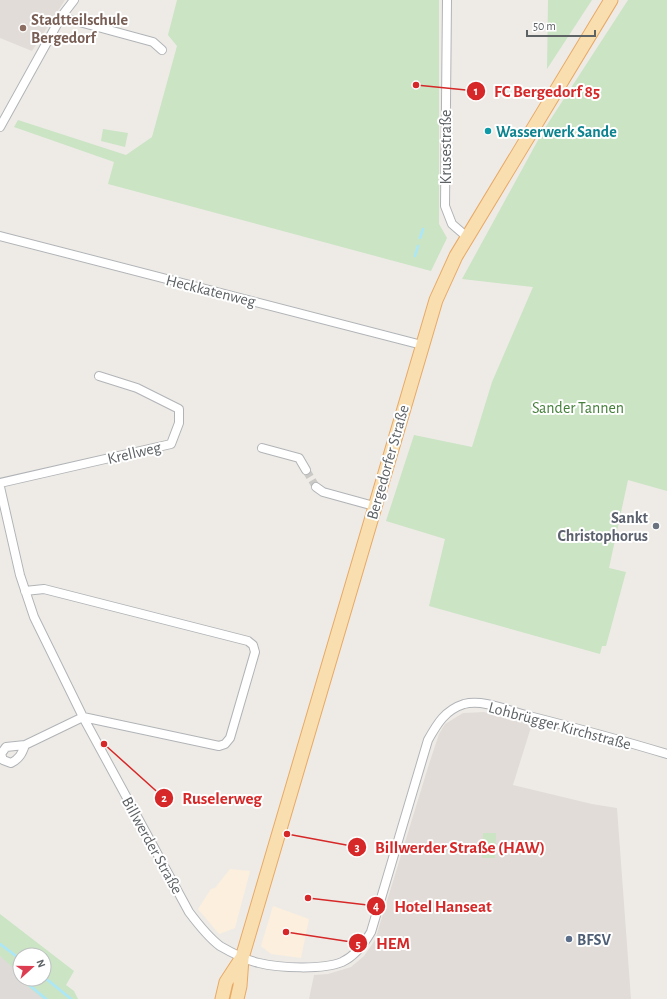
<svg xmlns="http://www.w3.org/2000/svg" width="667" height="999" font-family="'Alegreya Sans',sans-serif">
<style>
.commercial{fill:#fcefdd}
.industrial{fill:#dddad8}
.education{fill:#e1dcd7}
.green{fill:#cae4c4}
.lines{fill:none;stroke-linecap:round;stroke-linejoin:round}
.stream{stroke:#abe7f9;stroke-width:2.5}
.street-tunnel{stroke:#cac9c6;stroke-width:8;stroke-dasharray:8 4;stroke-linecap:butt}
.street-casing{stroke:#b1b4b7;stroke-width:10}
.primary-casing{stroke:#e8a965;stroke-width:15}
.street{stroke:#fff;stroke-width:8}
.primary{stroke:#f9dfb0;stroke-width:13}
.education-dot{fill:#8d6e63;stroke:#fff;stroke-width:1.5}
.culture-dot{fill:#0f9aa8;stroke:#fff;stroke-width:1.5}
.worship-dot{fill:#6b7280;stroke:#fff;stroke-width:1.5}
.service-dot{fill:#5c6f8a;stroke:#fff;stroke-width:1.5}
.labels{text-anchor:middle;stroke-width:4;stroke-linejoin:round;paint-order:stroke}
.education-label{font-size:16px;font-weight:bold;fill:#785e54;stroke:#fff;text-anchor:start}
.culture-label{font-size:16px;font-weight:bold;fill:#0d838f;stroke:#fff;text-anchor:start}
.street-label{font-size:16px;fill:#5d6265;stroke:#fff}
.park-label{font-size:16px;fill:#447f3a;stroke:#fff}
.worship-label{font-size:16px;font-weight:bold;fill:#5b616d;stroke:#fff;text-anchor:end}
.service-label{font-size:16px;font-weight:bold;fill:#4e5e75;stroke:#fff;text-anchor:start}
.leader{fill:none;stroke:#d62828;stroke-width:1.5}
.callout-dot{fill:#d62828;stroke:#fff;stroke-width:1.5}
.mark-label{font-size:12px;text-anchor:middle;font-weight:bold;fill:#fff}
.callout-label{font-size:17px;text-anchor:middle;font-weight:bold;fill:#d62828;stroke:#fff;stroke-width:4;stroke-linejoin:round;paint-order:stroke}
</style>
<rect width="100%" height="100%" fill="#eeebe6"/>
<path class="commercial" d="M230,869L250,871L235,928L219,934L198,909L211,889L215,888Z
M273,906L309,919L301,958L271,954L261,946Z"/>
<path class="industrial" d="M0,956L11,965L20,974V979H25L43,999H0Z"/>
<path class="education" d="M0,0H65L32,51L0,38Z
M484,712L532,724L513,785L592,804L617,808L631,999H309L314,975L328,974L351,967L364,956L375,940L429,764L439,734L445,724L463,713Z"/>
<path class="green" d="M177,0H439V224L447,238L431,271L108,184L114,162L14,127L18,120L126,155L152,137L177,46L168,35Z
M548,0H592L547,69Z
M628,0H667V491L628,480L609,568L626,572L606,646H602L600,654L429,606L445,539L386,521L414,435L472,447L492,382L533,287L462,279L543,131Z
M103,129L128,133L125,147L101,141Z
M483,833H496L495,858H482Z
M0,914L74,971L66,985L74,991L78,999H43L25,984V979H44V955H20V974L0,956Z"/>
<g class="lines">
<path class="stream" d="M420,238L423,229
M415,256L418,246
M0,944L20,959
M44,977L71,999
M28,984L46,999"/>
<path class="street-tunnel" d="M306,470L316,487"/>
<defs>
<path id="street" d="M447,0L445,206L452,224L467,237
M61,17L153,42L162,50
M0,127L61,17L74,0
M0,236L422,345
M262,448L299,458L306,470
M0,483L171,444L179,423V409L137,388L99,376
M0,487L20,575L34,617L83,717L189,912C198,924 208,937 220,946C232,953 246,960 259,963C279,968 323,970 342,962C355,956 364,944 371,932L428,740C437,724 445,710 464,704C484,699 509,711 529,716C576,728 621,740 667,754
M316,487L323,492L374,506
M25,591L44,589L248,641L253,645L255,652L230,738L225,744L219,746L83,717L25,745L6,747L1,754L3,760L11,763C19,759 22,754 25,745"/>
<path id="primary" d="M222,999L226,982L241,959
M237,999L240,986L242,958L436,300L456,256L611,0"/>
</defs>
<use href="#street" class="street-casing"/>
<use href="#primary" class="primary-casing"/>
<use href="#street" class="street"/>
<use href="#primary" class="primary"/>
</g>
<circle class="education-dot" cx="23" cy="28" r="4"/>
<circle class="culture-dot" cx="488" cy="131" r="4"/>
<circle class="worship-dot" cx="656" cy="526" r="4"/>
<circle class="service-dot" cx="569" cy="939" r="4"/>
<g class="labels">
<g class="education-label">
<text x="31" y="25">Stadtteilschule<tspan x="31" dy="18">Bergedorf</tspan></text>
</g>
<g class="culture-label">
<text x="496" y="137">Wasserwerk Sande</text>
</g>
<g class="street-label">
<text transform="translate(445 147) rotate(-90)" y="6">Krusestraße</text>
<text transform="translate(211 290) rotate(14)" y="6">Heckkatenweg</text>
<text transform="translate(134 452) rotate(-13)" y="6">Krellweg</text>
<text transform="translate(387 462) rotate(-74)" y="6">Bergedorfer Straße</text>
<text transform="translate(560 725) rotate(15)" y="6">Lohbrügger Kirchstraße</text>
<text transform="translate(153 845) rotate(61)" y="6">Billwerder Straße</text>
</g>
<g class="park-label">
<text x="578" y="413">Sander Tannen</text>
</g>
<g class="worship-label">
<text x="648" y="523">Sankt<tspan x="648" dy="18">Christophorus</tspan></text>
</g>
<g class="service-label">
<text x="577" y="945">BFSV</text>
</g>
</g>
<path class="leader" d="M416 85L476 91M104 744L164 798M287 834L357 847M308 898L376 906M286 932L358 943"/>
<g class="callout-dot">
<circle cx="416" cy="85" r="4"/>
<circle cx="104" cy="744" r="4"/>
<circle cx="287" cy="834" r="4"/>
<circle cx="308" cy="898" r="4"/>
<circle cx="286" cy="932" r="4"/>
<circle cx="476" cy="91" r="10"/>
<circle cx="164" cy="798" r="10"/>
<circle cx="357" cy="847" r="10"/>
<circle cx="376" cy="906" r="10"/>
<circle cx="358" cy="943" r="10"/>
</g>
<g class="mark-label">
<text x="476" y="95">1</text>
<text x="164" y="802">2</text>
<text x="357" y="851">3</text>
<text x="376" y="910">4</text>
<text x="358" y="948">5</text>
</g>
<g class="callout-label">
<text x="547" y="97">FC Bergedorf 85</text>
<text x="222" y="804">Ruselerweg</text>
<text x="460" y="853">Billwerder Straße (HAW)</text>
<text x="443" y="912">Hotel Hanseat</text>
<text x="393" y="949">HEM</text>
</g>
<g transform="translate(32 967) rotate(69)"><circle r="19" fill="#ffffff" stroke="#bec0c1"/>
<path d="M0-3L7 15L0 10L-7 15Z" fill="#dd3d50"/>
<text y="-6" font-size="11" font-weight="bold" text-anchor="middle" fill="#5d6265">N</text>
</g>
<path d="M527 30v6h68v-6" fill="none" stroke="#5d6265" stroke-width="2"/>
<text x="533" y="30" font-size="12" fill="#5d6265" stroke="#ffffff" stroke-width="3" paint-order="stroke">50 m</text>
</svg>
